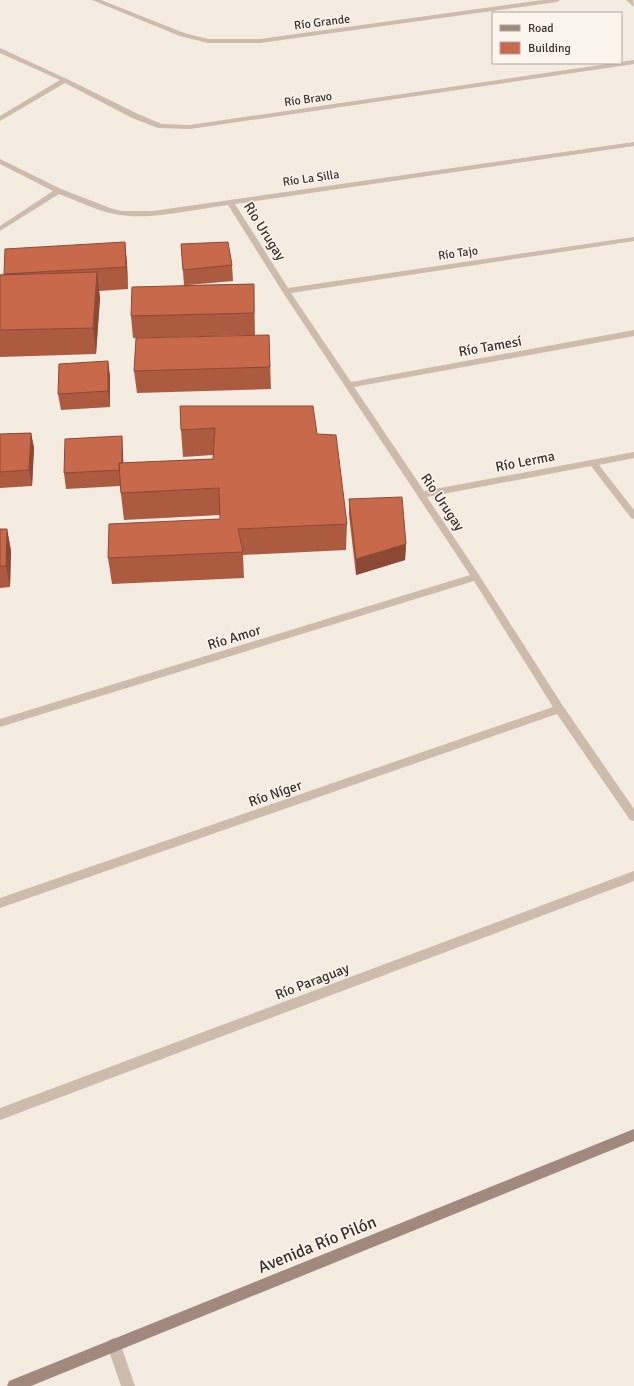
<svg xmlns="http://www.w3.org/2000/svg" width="634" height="1386" font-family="Signika,sans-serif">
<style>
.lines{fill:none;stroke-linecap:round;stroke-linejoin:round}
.minor{fill:#cdbbac;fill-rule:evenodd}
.secondary{fill:#a18a7d;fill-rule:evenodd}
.wall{fill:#ac5a40}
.shaded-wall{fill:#8c4a34}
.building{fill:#c8694b;stroke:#8c4a34}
.labels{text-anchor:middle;stroke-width:3;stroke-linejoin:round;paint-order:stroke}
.far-street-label{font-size:12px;fill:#3b302b;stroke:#fbf5ee}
.street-label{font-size:14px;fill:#3b302b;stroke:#fbf5ee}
.near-street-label{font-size:17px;fill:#3b302b;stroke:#fbf5ee}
</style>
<rect width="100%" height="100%" fill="#f4ebe1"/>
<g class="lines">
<path class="minor" d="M92,0H101L184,33L208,39H260L543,0H560L557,2L260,43H208L180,36Z
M626,0H633L634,7Z
M0,48L67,79L138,114L162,124L190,125L634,60V64L190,129L158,128L132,118L65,83L0,121V116L60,80L0,53Z
M634,142V146L235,204L288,288L634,237V241L291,293L351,382L634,330V336L354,387L424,491L634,452V458L599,465L634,510V519L631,518L591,466L427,497L479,575L563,706L634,809V821L630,820L557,714L0,908V898L553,707L474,581L0,727V719L470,575L282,291L228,205C195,209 153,220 120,215C99,212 78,201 59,194L0,231V226L53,191L0,164V159L61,189L110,208L121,211H153Z
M634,871V881L0,1120V1108Z
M114,1338L119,1340L135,1386H121L107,1345L109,1340Z"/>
<path class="secondary" d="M634,1129V1141L31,1386H7L9,1381L14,1379Z"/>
</g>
<path class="wall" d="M125,242L127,264L128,289L99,291L100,298L96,354L0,357V275L4,274Z
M181,244L232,265L233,281L188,285L254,284L255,335L133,338L131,316L184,285Z
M269,335L271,389L137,393L134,371Z
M108,361L110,377V407L61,410L58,394Z
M180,406L317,434L347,524L346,550L243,555L244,578L112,584L108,558L220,519V515L124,520L120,486L66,489L64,473L123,452V463L213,459V455L183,457L181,430Z
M31,433L34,448L32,486L0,488V434Z
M349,499L406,544L405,560L356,575L349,515Z
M0,529H7L11,551L10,587L0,588Z"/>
<path class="shaded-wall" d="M125,242L127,264L128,289L126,267Z
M97,272L100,298L96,354L93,328Z
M108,361L110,377V407L108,391Z
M31,433L34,448L32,486L29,470Z
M122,436L123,452L124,485L122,470Z
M7,529L11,551L10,587L6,566Z
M406,544L405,560L356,575V559Z"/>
<path class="building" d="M125,242L126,267L4,274L5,249Z
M228,242L232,265L183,270L181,244Z
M97,272L93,328L0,330V275Z
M254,284V313L131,316L132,287Z
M269,335L270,367L134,371L136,338Z
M108,361V391L58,394L59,364Z
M180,406H313L317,434L336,435L347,524L238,529L243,552L108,558L109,524L220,519L219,488L121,493L119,463L213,459L215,428L181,430Z
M31,433L29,470L0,472V434Z
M122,436V463H119L120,470L64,473L65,439Z
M402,497L406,544L356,559L349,499Z
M0,529H7L6,566H0Z"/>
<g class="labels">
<g class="far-street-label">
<text transform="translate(322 22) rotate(-7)" y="4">Río Grande</text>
<text transform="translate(308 99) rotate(-8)" y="4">Río Bravo</text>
<text transform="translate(311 178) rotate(-8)" y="4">Río La Silla</text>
<text transform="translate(458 253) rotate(-8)" y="4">Río Tajo</text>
</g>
<g class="street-label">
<text transform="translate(265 231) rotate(58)" y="5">Rio Urugay</text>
<text transform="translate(490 346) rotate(-10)" y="5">Río Tamesí</text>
<text transform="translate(525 461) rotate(-11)" y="5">Río Lerma</text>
<text transform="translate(443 502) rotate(56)" y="5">Rio Urugay</text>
<text transform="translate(234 637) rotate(-17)" y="5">Río Amor</text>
<text transform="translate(275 793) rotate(-19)" y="5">Río Níger</text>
<text transform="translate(312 981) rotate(-21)" y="5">Río Paraguay</text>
</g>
<g class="near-street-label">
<text transform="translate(317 1244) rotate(-22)" y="6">Avenida Río Pilón</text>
</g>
</g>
<rect x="492" y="12" width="130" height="52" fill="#fbf5ee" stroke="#aea6a0"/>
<rect x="500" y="25" width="20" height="6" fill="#a18a7d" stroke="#aea6a0"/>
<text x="528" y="32" font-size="12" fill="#3b302b">Road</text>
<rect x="500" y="42" width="20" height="12" fill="#c8694b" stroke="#aea6a0"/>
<text x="528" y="52" font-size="12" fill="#3b302b">Building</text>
</svg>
